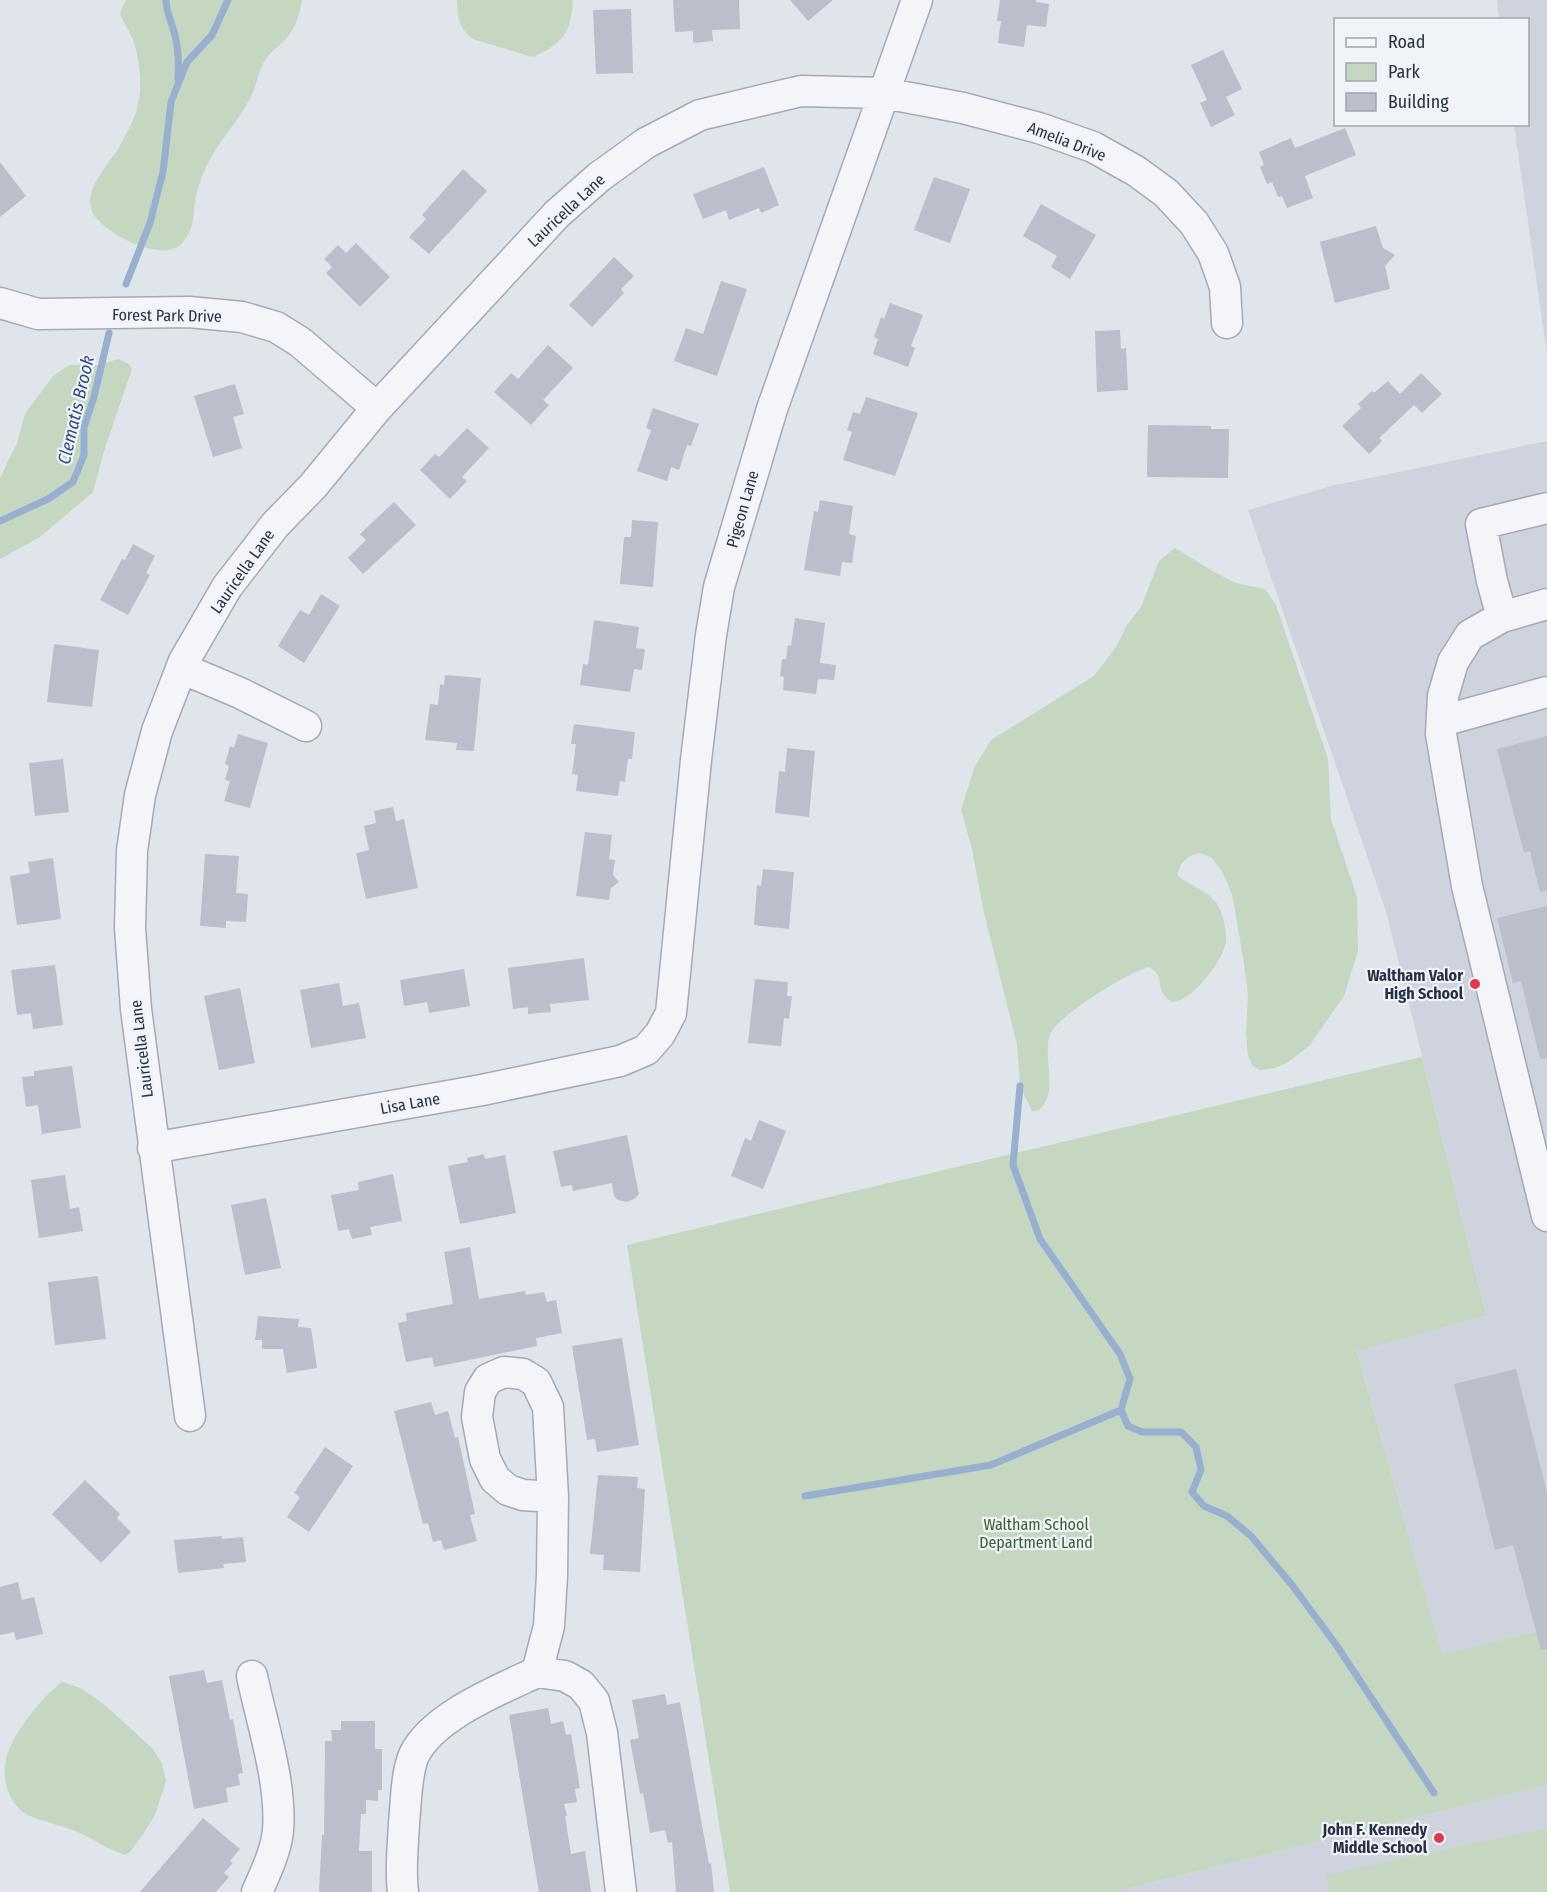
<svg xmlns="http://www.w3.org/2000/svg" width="1547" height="1892" font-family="'Fira Sans Condensed',sans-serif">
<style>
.built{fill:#ced3dd}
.green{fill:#c5d6c1}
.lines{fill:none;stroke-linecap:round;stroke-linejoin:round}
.stream{stroke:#98afcf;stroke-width:7}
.building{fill:#babfcb}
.minor-casing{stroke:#a5aab6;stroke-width:33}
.minor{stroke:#f4f5f9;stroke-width:30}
.poi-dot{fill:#dd3947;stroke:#f0f3f8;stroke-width:2}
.labels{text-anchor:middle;stroke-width:4.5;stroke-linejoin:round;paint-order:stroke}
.street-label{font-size:16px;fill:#273044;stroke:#f0f3f8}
.poi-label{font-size:16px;font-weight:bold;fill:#273044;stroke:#f0f3f8;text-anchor:end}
.park-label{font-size:16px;fill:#386233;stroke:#f0f3f8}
.water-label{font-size:18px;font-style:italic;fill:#2c4b7d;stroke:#f0f3f8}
</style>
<rect width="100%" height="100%" fill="#e0e4eb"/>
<path class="built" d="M1497,0H1547V353L1514,125L1528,124V20L1499,19Z
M1547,441V1629L1442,1654L1357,1350L1486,1314L1386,911L1248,510L1331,486Z
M1547,1785V1892H1113Z"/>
<path class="green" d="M126,0H302C300,15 295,29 284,41C277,48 270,52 265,60C257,74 256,89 248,102C236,124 219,141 208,163C203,172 198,187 196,197C192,217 196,228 181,244C162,264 100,232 92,211C83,187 112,162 122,142C127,132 134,120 137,109C143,88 140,58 132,37C128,29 123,22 120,13Z
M457,0H573C571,32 563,44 533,57L473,39C458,28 458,17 457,0Z
M118,359L129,364L132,369L104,451L93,492L40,537L0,559V478L17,443L25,414L53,376L69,365H98Z
M1175,548L1214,572L1236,583L1265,589L1276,605L1328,759L1331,819L1357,897L1358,951L1344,996L1309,1046L1288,1062L1275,1068L1260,1070L1253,1066L1248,1056L1246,1034L1248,995L1244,963L1232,894L1222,871L1211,857L1199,853L1190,856L1181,864L1177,875C1192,888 1211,890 1220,909C1224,919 1228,936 1225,946C1220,964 1191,1002 1172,1002C1169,1000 1166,998 1164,995C1156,983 1165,976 1149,967C1129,972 1056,1016 1050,1035C1042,1059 1060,1092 1038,1111H1032L1020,1086L1017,1044L984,913L972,849L961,810L974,768L991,740L1094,676L1116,647L1127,625L1141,607L1159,561Z
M1422,1057L1486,1315L1357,1351L1442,1654L1547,1629V1785L1113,1892H730L627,1245Z
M62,1682L81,1688L106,1706L153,1749L162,1764L166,1781L155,1815L141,1837L130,1852L125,1855C106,1849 96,1840 80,1833C63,1825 44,1823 28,1815C22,1813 18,1807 14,1803C0,1781 2,1758 17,1734C30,1714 43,1697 62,1682Z
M1547,1828V1892H1330L1326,1875Z"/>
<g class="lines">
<path class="stream" d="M166,0C166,12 171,20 174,32C179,48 179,63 178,79
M126,284L150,223L163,172L171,102L187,62L212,35L228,0
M0,521L48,499L73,482L84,455V427L94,397L109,333
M1020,1086L1013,1165L1040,1239L1120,1354L1130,1379L1121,1410L1128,1426L1142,1432H1181L1196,1447L1201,1470L1192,1492L1204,1506L1227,1516L1251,1536L1292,1585L1337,1646L1434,1793
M805,1496L991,1465L1121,1410"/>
</g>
<path class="building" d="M673,0H739L740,29L712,30L713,41L693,43V31L675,32Z
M790,0H833L808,21Z
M1000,0H1036V2L1049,4L1046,27L1027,25L1024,47L998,43L1001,21H997Z
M631,9L633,73L596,74L593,10Z
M1223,50L1242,89L1226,97L1235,115L1211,127L1200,103L1207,100L1191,65Z
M1345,128L1356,155L1305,176L1313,198L1287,208L1282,196L1278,197L1272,182L1267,184L1260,167L1264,165L1259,152L1291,138L1295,148Z
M0,162L26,196L0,217Z
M764,167L779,205L761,213L759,208L729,220L726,210L703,219L693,194Z
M463,169L487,191L429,254L409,237L426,219L422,215Z
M934,177L970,189L950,243L914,230Z
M1041,204L1096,235L1070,279L1051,267L1057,256L1023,236Z
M1376,226L1383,248L1395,255L1385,266L1390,289L1335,303L1320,242Z
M356,243L390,277L360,307L326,273L332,267L324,259L338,245L346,253Z
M614,257L634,276L621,289L624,293L592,327L569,305Z
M721,281L747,289L717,376L674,361L686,328L703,334Z
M890,303L923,315L911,346L915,348L908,367L873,354L878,339L874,337L881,317L884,319Z
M1120,330L1121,349L1126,348L1128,390L1097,392L1095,331Z
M548,345L573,368L543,400L549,405L531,425L494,392L511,373L518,379Z
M1421,373L1442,394L1422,413L1414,405L1379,438L1382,441L1369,454L1342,426L1361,408L1358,404L1372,391L1374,393L1388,381L1400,394Z
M235,384L244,414L233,417L242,448L213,457L194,396Z
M866,397L918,413L895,476L843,460L852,432L847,430L853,412L860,414Z
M653,408L699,424L691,446L687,445L679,470L671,467L667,481L637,471L651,430L646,428Z
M1148,425L1211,426V429H1229L1228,478L1147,477Z
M467,428L489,448L462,477L467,481L450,499L420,470L435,454L439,457Z
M820,500L853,506L849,534L856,536L852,563L842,562L840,576L804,570L814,511L818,512Z
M394,502L416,525L363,574L348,558L366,540L360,534Z
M632,520L658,522L653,587L620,584L624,537H631Z
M133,544L155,556L146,573L150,575L128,615L100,600L122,559L125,560Z
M321,594L340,606L304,663L278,646L300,610L309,615Z
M795,618L825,623L820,663L836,665L834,680L818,679L816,694L783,690L784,677L780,676L782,659H786L788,645L791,646Z
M594,620L639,627L636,648L645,649L642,670L634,669L630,692L580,685L583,664L588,665Z
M54,644L99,650L92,707L47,702Z
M445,675L481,678L474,751L456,750L457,743L425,740L430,704L438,705L440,684L444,685Z
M574,724L635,732L632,759H628L625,782L620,781L618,796L576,791L578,775L572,774L576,744H571Z
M238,734L268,743L250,808L224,801L230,781L225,780L229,766L225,764L230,746L234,748Z
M1547,736V891L1540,892L1530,851L1524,853L1497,749Z
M787,748L815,751L809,817L775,813L779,771L785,772Z
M63,759L69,812L35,816L29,763Z
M393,807L396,821L404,819L418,888L366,899L356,853L369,850L364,826L376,823L374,811Z
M585,832L612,835L609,859L615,860L613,875L619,882L611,888L609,900L576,896Z
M205,854L239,856L236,893L248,894L246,922L226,921V928L200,926Z
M53,858L61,919L17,925L10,876L30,873L28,862Z
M763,869L794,872L789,929L754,925L757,885L761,886Z
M1547,906V1058L1540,1059L1521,981L1513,983L1497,918Z
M584,958L589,1000L550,1004L551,1012L528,1014V1007L513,1009L508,968Z
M55,965L63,1025L33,1029L31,1013L17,1015L11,970Z
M464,969L470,1006L429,1013L427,1002L404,1006L400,980Z
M755,979L788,982L787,996H792L789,1019L784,1018L781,1046L748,1043Z
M339,983L343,1006L359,1003L366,1038L311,1048L300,990Z
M240,988L255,1063L219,1070L204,996Z
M72,1066L81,1128L42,1134L38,1105L26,1107L22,1077L34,1076V1071Z
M759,1120L786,1131L763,1189L731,1176L745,1138L751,1141Z
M627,1135L639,1194L634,1199L627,1202L618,1200L614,1196L612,1183L573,1191L572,1185L561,1187L553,1151Z
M484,1154L485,1159L505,1155L516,1213L460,1224L448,1166L468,1162L467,1158Z
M393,1174L402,1221L370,1227L372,1235L352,1239L349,1229L338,1231L331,1195L359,1190L358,1182Z
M65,1175L70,1209L79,1207L83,1231L39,1238L31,1180Z
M266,1198L281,1268L245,1275L231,1205Z
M470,1247L479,1299L525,1291L526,1295L544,1292L547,1302L556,1300L562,1333L536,1338L537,1346L460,1362L434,1367L432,1357L406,1362L398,1323L407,1321L406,1313L453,1304L444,1252Z
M98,1276L106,1339L55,1345L48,1282Z
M258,1316L299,1319L298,1327L311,1328L317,1368L287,1373L283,1349H262V1340H255Z
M622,1338L639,1445L597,1452L595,1439L587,1440L572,1346Z
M1516,1369L1547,1493V1649L1541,1650L1513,1545L1495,1550L1454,1384Z
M431,1402L435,1415L448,1411L455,1438L458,1437L475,1514L470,1515L477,1541L444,1550L441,1540L433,1542L428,1523L423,1524L394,1411Z
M325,1447L353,1466L309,1532L287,1517L300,1497L294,1493Z
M598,1475L638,1477L637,1488L645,1489L640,1572L603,1570L604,1555L590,1554Z
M85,1480L120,1514L117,1518L131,1532L101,1563L52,1514Z
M222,1536V1539L243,1537L246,1562L223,1564L224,1568L178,1573L174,1540Z
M18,1582L22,1600L34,1597L43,1634L16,1640L14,1632L0,1635V1587Z
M204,1670L207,1683L222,1680L230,1720L233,1719L243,1773L238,1774L240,1785L226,1788L228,1802L194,1809L169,1676Z
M665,1694L667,1705L680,1702L709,1864L711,1863L714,1892H676L672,1842L668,1843L665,1830L650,1833L643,1793L640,1794L630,1740L639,1738L632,1700Z
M548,1708L551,1724L563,1721L566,1735L571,1734L580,1788L575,1789L577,1802L564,1804L567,1816H565L571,1854L585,1851L591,1892H539L509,1715Z
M341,1721H375V1749H382V1790H378V1801L366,1800V1814H361L359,1851H372V1892H319L322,1835H324L325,1741H332L331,1730H341Z
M203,1818L240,1849L230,1861L233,1863L224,1873L229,1877L216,1892H140Z"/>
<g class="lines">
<defs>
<path id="minor" d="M0,303L38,314L189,312L242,317L276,327L300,342L377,408
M1547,604L1502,617L1470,635L1453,662L1443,696L1441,734L1467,886L1547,1216
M1502,617L1492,581L1481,524L1547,508
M181,668L240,693L306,726
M1442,721L1547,692
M153,1148L482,1090L620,1061L646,1050L660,1034L671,1013L696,760L711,635L719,587L772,409L917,0
M190,1416L136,1009L130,928L132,851L140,795L157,731L184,661L227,587L275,525L313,486L377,408L557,214L599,177L646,143L700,115L801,91L884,93L963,108L1039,128L1093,147L1136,171L1166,193L1194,223L1213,253L1225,287L1227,323
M537,1672L565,1676L581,1685L594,1701L602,1733L621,1892
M252,1676C262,1724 282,1783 278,1831C276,1851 265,1874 257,1892
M403,1892C400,1870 403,1846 404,1823C406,1804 406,1773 414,1755C433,1716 499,1690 537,1672L549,1626L552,1575L553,1497L548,1407L536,1382L523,1374L504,1372L488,1379L480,1392L477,1417L485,1459L495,1479L508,1490L523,1495L553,1497"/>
</defs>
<use href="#minor" class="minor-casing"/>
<use href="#minor" class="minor"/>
</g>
<g class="poi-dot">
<circle cx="1475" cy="984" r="6"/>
<circle cx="1439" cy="1838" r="6"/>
</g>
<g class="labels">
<g class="street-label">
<text transform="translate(1067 141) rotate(21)" y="6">Amelia Drive</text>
<text transform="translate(566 210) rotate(-43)" y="6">Lauricella Lane</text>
<text transform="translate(167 315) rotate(1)" y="6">Forest Park Drive</text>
<text transform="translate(742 509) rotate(-74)" y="6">Pigeon Lane</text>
<text transform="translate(242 571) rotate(-55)" y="6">Lauricella Lane</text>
<text transform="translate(141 1049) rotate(-97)" y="6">Lauricella Lane</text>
<text transform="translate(410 1103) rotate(-10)" y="6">Lisa Lane</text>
</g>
<g class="poi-label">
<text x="1463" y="981">Waltham Valor<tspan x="1463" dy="18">High School</tspan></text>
<text x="1427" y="1835">John F. Kennedy<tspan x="1427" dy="18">Middle School</tspan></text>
</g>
<g class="park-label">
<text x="1036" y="1530">Waltham School<tspan x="1036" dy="18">Department Land</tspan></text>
</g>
<g class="water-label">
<text transform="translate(76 410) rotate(-77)" y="6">Clematis Brook</text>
</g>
</g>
<rect x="1334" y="18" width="195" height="108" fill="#f0f3f8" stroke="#a0a5b0" stroke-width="1.5"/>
<rect x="1346" y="38" width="30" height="9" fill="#f4f5f9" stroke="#a0a5b0" stroke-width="1.5"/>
<text x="1388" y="48" font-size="18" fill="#273044">Road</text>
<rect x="1346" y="63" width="30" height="18" fill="#c5d6c1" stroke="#a0a5b0" stroke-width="1.5"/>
<text x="1388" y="78" font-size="18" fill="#273044">Park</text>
<rect x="1346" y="93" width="30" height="18" fill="#babfcb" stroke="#a0a5b0" stroke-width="1.5"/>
<text x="1388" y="108" font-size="18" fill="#273044">Building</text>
</svg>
